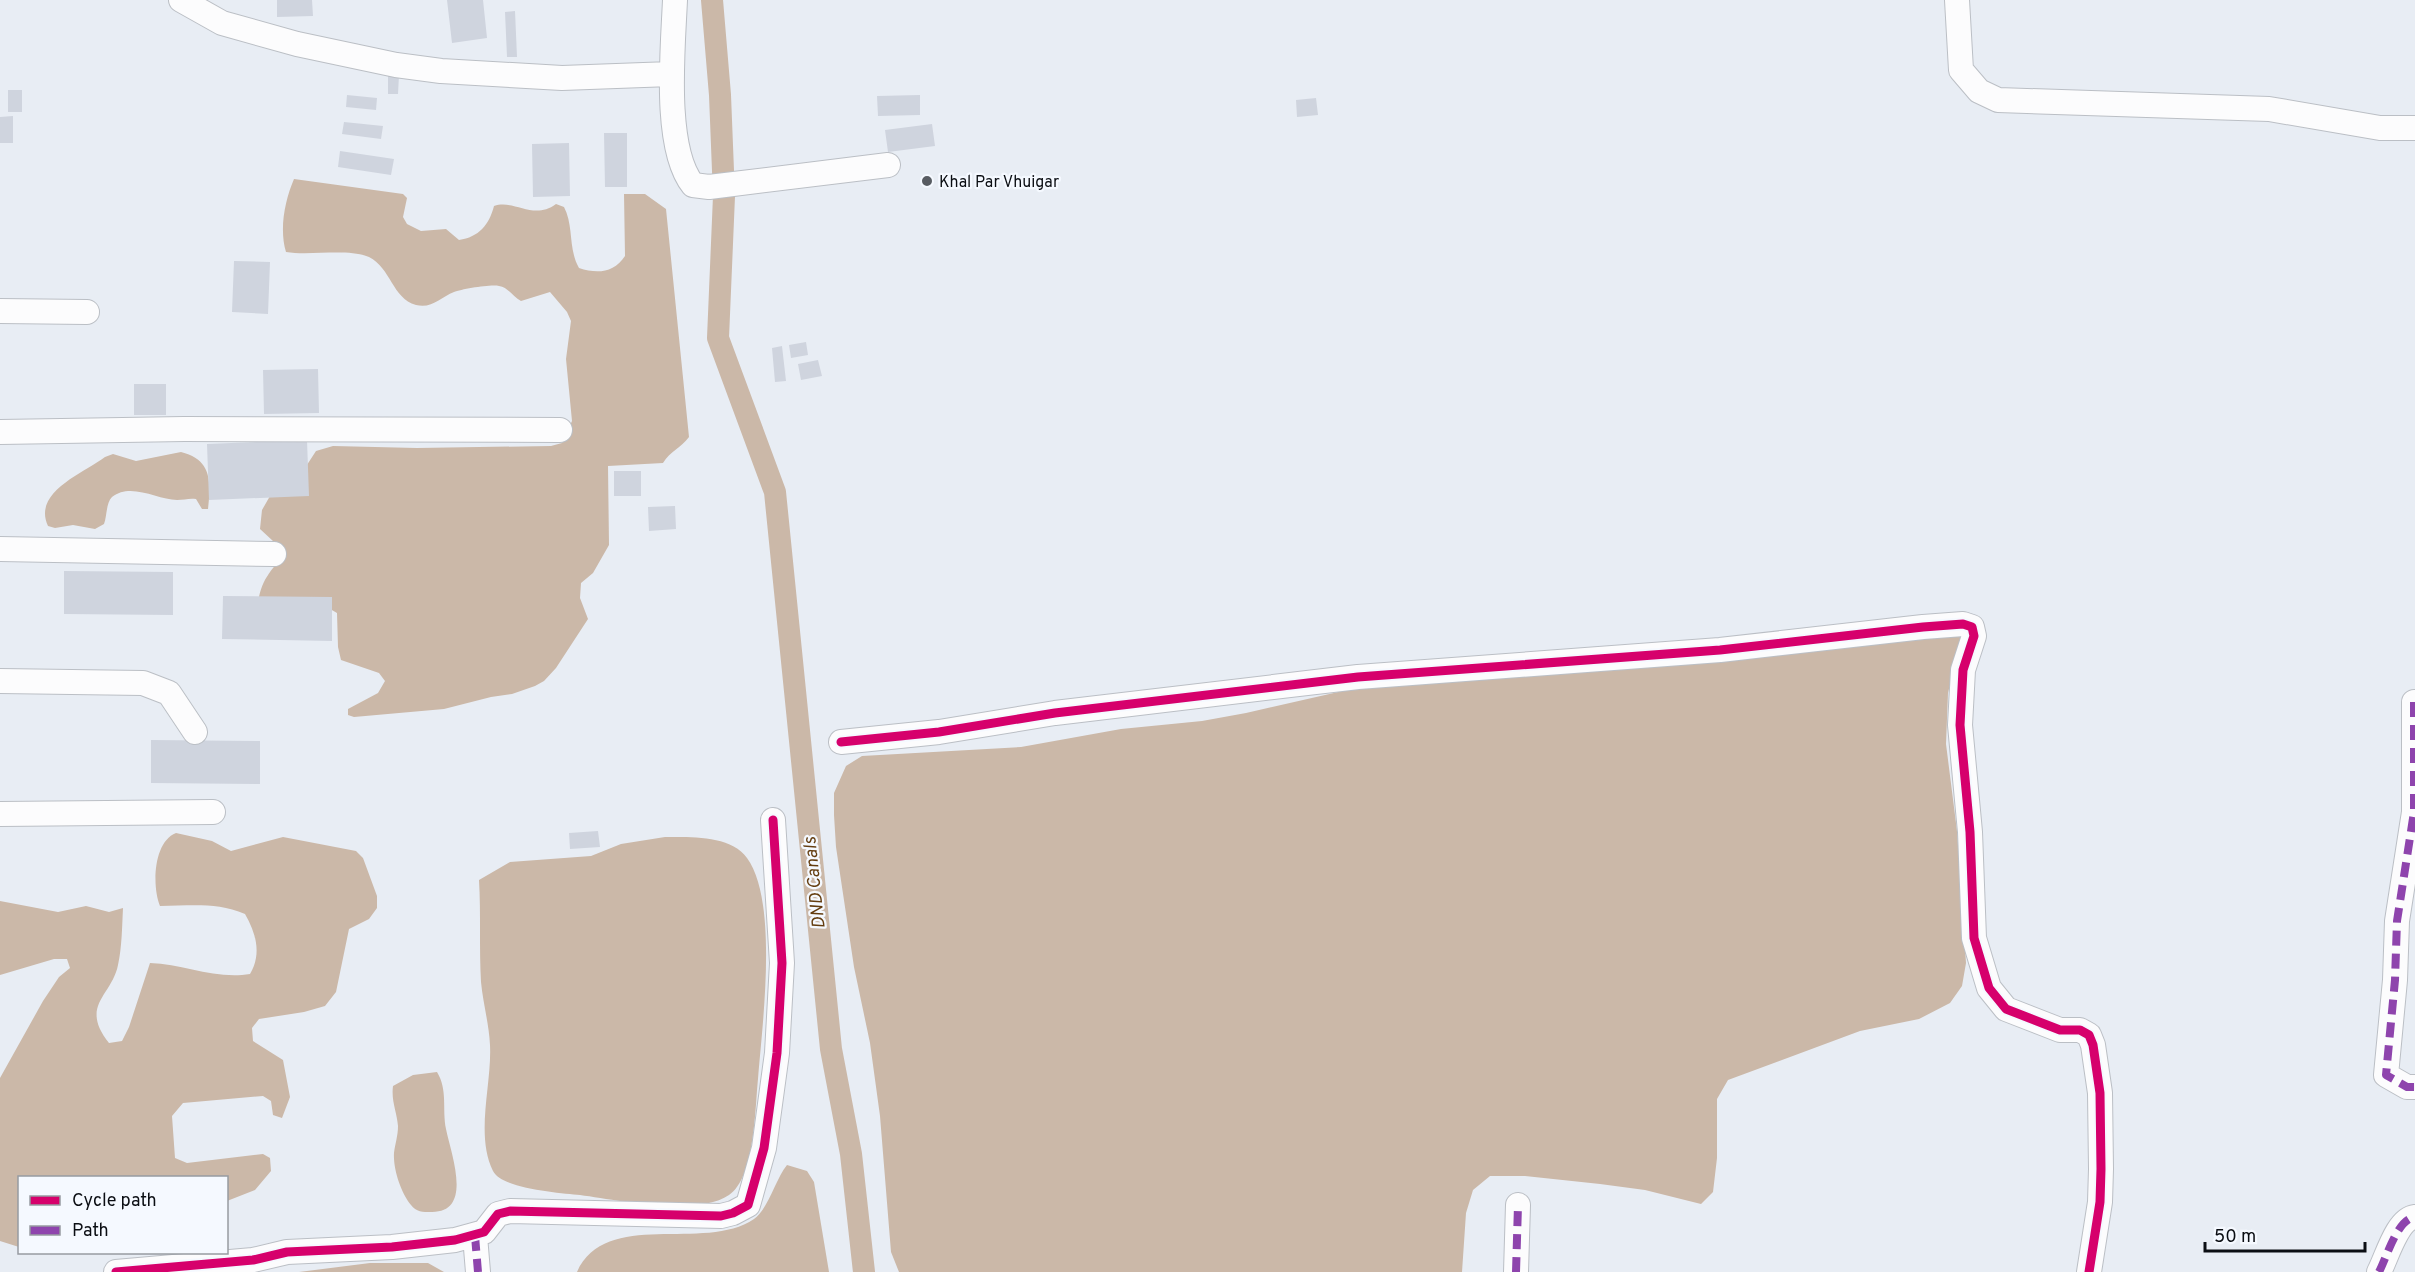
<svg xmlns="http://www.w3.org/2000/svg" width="2415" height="1272" font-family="Overpass,sans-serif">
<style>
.water{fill:#cbb8a8}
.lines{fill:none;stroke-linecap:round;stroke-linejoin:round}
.canal{stroke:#cbb8a8;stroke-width:22}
.building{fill:#cfd4de}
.minor-casing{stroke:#bbbfc5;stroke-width:26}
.minor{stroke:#fcfcfd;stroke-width:24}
.quiet{stroke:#8e44ad;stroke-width:8;stroke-dasharray:15 8;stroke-linecap:butt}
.cycleway-casing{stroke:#f5f9ff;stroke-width:13}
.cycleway{stroke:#d6006c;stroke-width:9}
.poi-dot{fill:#585c62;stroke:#f5f9ff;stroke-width:2}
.labels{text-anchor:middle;stroke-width:4.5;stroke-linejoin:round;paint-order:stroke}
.poi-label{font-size:16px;fill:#0b0e13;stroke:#f5f9ff;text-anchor:start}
.water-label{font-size:18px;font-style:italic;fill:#643d10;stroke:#f5f9ff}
</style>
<rect width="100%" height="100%" fill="#e8edf4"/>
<path class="water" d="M294,179L403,194L407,198L403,217L407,224L421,231L446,229L459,240C479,237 489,225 494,206C515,199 533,221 556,204L564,207C574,226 568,249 579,268C597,274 614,273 625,256L624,194H645L666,209L689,437C681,448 670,451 663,463L608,466L609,545L593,573L581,583L580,598L588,619L556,668L544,681L535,686L512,694L491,697L444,709L354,717L348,715V709L378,693L385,681L379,673L341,660L338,647L337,613L325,606L258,605C260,581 271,570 286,553L260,529L262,510L270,496L303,471L316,451L333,446L417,448L551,446L562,443L572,421L566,359L571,321L567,312L550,292L521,301C513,297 508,287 499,286C491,284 462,289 454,292C441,297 432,309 416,305C392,298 391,268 369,257C348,248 310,256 286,252C279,229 285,200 294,179Z
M181,452C212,460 211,481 208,509H202L196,499C189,498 184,500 177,500C158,500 131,482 112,497C106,503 107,516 104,524L95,529L73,525L55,528L48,526C32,492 84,473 105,457L113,454L136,461Z
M1963,630L1948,693L1946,744L1957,831L1966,963L1962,986L1950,1003L1919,1019L1860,1031L1728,1080L1717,1099V1158L1713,1192L1701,1204L1645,1190L1600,1184L1525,1176H1490L1473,1190L1466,1213L1462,1272H899L891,1252L880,1116L870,1043L854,967L836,847L834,815V793L846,766L862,756L1021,747L1121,729L1202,721L1246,713L1391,680Z
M176,833L212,841L231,851L283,837L356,851L363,858L377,896V908L369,919L349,929L336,992L325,1006L304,1012L259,1019L252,1028L253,1041L283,1060L290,1097L282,1118L273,1115L271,1101L263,1096L183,1103L172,1116L175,1158L187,1163L263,1154L270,1158L271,1171L255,1190L227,1201L226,1178H20L19,1247L0,1241V1078L43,1001L59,977L70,968L67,959H54L0,975V901L58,912L86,906L109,912L123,908C122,927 122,947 118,965C112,996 79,1005 109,1043L122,1041L129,1027L150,963C184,964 216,980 250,974C262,954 256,933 245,914C216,902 191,906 160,906C152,887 153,842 176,833Z
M665,837C690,837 731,835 747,858C779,902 762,1026 758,1079C755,1108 755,1178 729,1195C697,1217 617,1200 580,1195C561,1193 502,1189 493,1171C475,1134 492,1085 490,1045C489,1024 483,1003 481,982C479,948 481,914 479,880L510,862L591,856L621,844Z
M437,1072C448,1090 442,1109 446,1129C451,1154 474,1213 431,1212C423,1212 416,1212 411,1205C401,1193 393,1169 394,1153C395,1144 398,1136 398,1126C397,1112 391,1101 393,1086L413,1075Z
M787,1165L807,1171L814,1182L829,1272H577C606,1208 704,1253 754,1219C769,1208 775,1180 787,1165Z
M370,1263H428L444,1272H299Z"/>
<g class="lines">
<path class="canal" d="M712,0L720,95L724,196L718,338L775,492L831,1049L851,1154L864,1272"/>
</g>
<path class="building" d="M277,0H312L313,16L277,17Z
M447,0H483L487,38L452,43Z
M515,11L517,57H507L505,12Z
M388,75H399L398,94H388Z
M8,90H22V112H8Z
M347,95L377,98L376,110L346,107Z
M920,95V115L878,116L877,96Z
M1316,98L1318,115L1297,117L1296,100Z
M13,116V143H0V117Z
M344,122L383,126L381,139L342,134Z
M932,124L935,146L888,152L885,130Z
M604,133H627V187H605Z
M569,143L570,196L533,197L532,144Z
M340,151L394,159L391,175L338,167Z
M234,261L270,262L268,314L232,312Z
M806,342L808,355L791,358L789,345Z
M782,346L786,381L775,382L772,348Z
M818,360L822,376L801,380L798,364Z
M318,369L319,413L264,414L263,370Z
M134,384H166V415H134Z
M307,440L309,496L209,500L207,444Z
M614,471H641V496H614Z
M675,506L676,529L649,531L648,507Z
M64,571L173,572V615L64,614Z
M223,596L332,597V641L222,639Z
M151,740L260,741V784L151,783Z
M598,831L600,847L570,849L569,833Z"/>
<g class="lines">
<defs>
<path id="minor" d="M181,0L222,23L297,44L396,65L441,71L562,78L671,74
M675,0C673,47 663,148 693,185L709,187L888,165
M1957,0L1961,70L1979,91L1998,100L2269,109L2380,128H2415
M0,311L87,312
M0,432L184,429L560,430
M0,549L274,554
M0,681L143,683L169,693L195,732
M2414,702V812L2397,921L2395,980L2386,1075L2407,1087H2415
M841,742L939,732L1055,713L1358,677L1720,650L1923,627L1963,624L1972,627L1974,636L1963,670L1960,725L1970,832L1974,938L1989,988L2006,1009L2060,1030H2080L2089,1035L2093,1045L2100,1093L2101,1169L2100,1202L2089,1272
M0,814L213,812
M475,1236L478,1272
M116,1272L253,1260L287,1252L392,1247L455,1240L484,1232L498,1214L510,1211L721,1216L733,1213L748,1205L764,1148L777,1053L782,963L773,820
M1516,1272L1518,1205
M2379,1272C2387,1257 2397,1219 2415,1217"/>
</defs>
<use href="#minor" class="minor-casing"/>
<use href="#minor" class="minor"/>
<path class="quiet" d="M2414,702V812L2397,921L2395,980L2386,1075L2407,1087H2415
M475,1236L478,1272
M1516,1272L1518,1205
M2379,1272C2387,1257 2397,1219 2415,1217"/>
<defs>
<path id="cycleway" d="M841,742L939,732L1055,713L1358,677L1720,650L1923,627L1963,624L1972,627L1974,636L1963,670L1960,725L1970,832L1974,938L1989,988L2006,1009L2060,1030H2080L2089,1035L2093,1045L2100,1093L2101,1169L2100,1202L2089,1272
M116,1272L253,1260L287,1252L392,1247L455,1240L484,1232L498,1214L510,1211L721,1216L733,1213L748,1205L764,1148L777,1053L782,963L773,820"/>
</defs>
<use href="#cycleway" class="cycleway-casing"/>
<use href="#cycleway" class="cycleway"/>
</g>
<circle class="poi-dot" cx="927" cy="181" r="6"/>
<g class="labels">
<g class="poi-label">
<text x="939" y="187">Khal Par Vhuigar</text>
</g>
<g class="water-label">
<text transform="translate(814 883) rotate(-96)" y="6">DND Canals</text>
</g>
</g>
<rect x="18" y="1176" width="210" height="78" fill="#f5f9ff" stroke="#979ba1" stroke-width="1.5"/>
<rect x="30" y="1196" width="30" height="9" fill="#d6006c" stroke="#979ba1" stroke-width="1.5"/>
<text x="72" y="1206" font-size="18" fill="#0b0e13">Cycle path</text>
<rect x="30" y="1226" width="30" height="9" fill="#8e44ad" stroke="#979ba1" stroke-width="1.5"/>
<text x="72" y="1236" font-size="18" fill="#0b0e13">Path</text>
<path d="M2205 1242v9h160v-9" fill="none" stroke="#0b0e13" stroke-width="3"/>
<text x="2214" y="1242" font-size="18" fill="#0b0e13" stroke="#f5f9ff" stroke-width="4.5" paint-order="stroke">50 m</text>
</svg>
